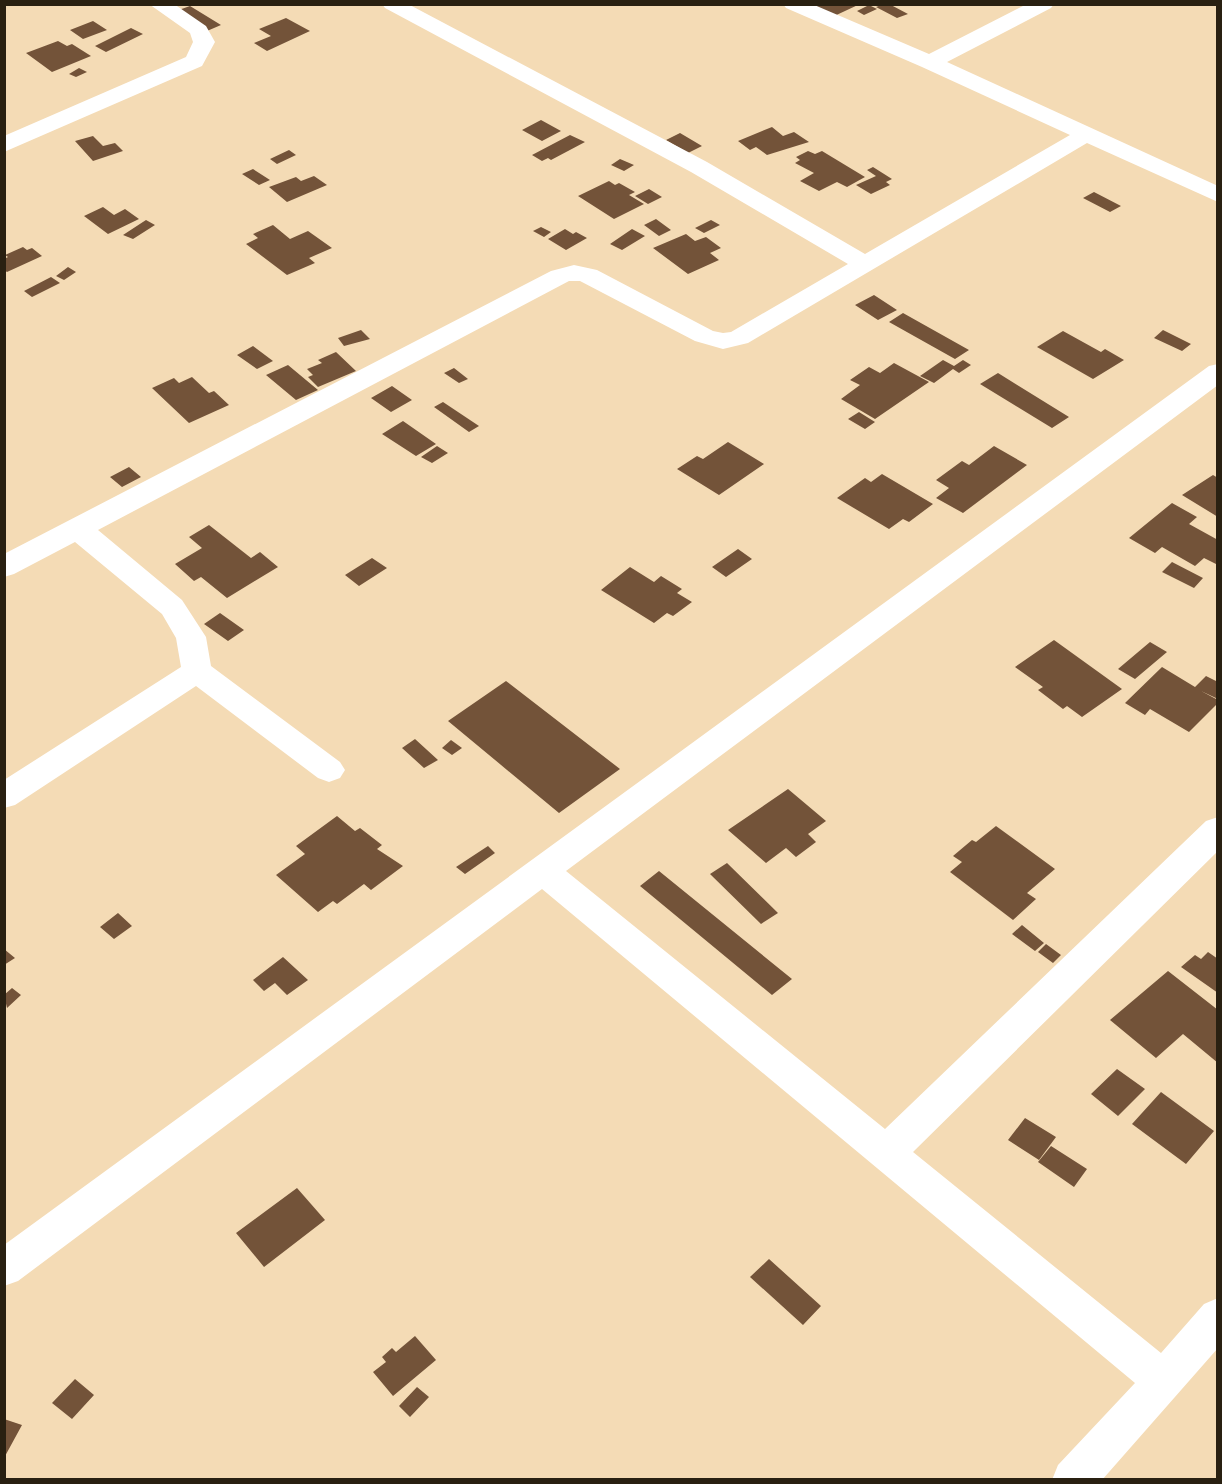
<svg xmlns="http://www.w3.org/2000/svg" width="1222" height="1484" font-family="'Varela Round',sans-serif">
<style>
.building{fill:#735339}
.lines{fill:none;stroke-linecap:round;stroke-linejoin:round}
.street{fill:#fff;fill-rule:evenodd}
</style>
<rect width="100%" height="100%" fill="#f4dbb5"/>
<path class="building" d="M803,4H860L830,18Z
M869,5L877,9L864,15L857,11Z
M881,5H891L908,14L897,18L876,7Z
M190,6L221,25L207,31L176,11Z
M286,18L310,31L267,51L254,43L271,36L259,29Z
M93,21L107,30L83,39L70,30Z
M131,28L143,34L106,52L95,46Z
M58,41L67,46L72,44L91,56L52,72L26,53Z
M79,68L87,72L76,77L69,74Z
M541,120L561,131L542,141L522,130Z
M772,127L783,136L794,132L809,142L767,155L756,147L750,150L738,141Z
M680,133L702,146L688,153L666,140Z
M570,135L585,142L551,160L548,158L542,161L532,155Z
M93,136L103,146L115,143L123,151L93,161L75,141Z
M289,150L296,155L277,164L270,159Z
M808,151L815,154L822,151L865,177L847,187L837,182L819,191L800,181L814,173L795,163L800,160L796,157Z
M620,159L634,165L624,171L611,165Z
M873,167L892,179L886,182L890,185L871,194L856,185L876,176L867,170Z
M253,169L270,180L259,185L242,174Z
M314,176L327,185L287,202L269,187L296,177L301,181Z
M609,181L615,185L619,183L635,192L629,195L644,204L614,219L578,196Z
M649,189L662,197L648,204L635,196Z
M1094,192L1121,206L1110,212L1083,198Z
M103,207L114,215L125,209L139,219L108,234L84,216Z
M656,219L671,230L659,236L644,225Z
M146,220L155,225L133,239L123,235Z
M711,220L720,225L704,233L695,228Z
M273,225L290,239L308,231L332,248L309,258L315,263L287,275L246,244L258,238L253,234Z
M541,227L551,232L544,237L533,231Z
M565,229L573,234L576,232L587,238L566,250L548,239Z
M632,229L645,236L622,250L610,244Z
M686,234L695,241L706,237L721,248L710,253L719,260L688,274L653,248Z
M23,247L27,250L32,248L42,256L7,272L4,270V259L8,257L5,255Z
M68,267L76,272L64,280L56,276Z
M51,277L60,283L32,297L24,291Z
M874,295L897,310L878,320L855,305Z
M903,313L969,350L955,359L889,322Z
M361,330L370,339L344,346L338,338Z
M1163,330L1191,344L1182,351L1154,338Z
M1063,331L1101,352L1105,349L1124,360L1093,379L1037,347Z
M253,346L273,361L257,369L237,355Z
M336,352L356,371L318,387L308,377L313,375L307,369L322,363L318,360Z
M943,360L954,366L963,360L971,365L959,373L953,369L934,383L920,376Z
M894,363L929,382L875,419L841,399L860,385L850,380L869,367L880,373Z
M288,365L318,390L296,400L266,375Z
M454,368L468,379L459,383L444,373Z
M998,373L1069,417L1052,428L980,384Z
M192,377L209,393L214,391L229,405L189,423L152,388L174,378L179,383Z
M392,386L412,400L391,412L371,398Z
M443,402L479,426L469,432L434,407Z
M859,412L875,422L865,429L848,419Z
M403,421L436,444L416,456L382,434Z
M728,442L764,464L719,495L677,469L697,456L703,459Z
M437,446L448,453L432,463L421,457Z
M994,446L1027,465L963,513L936,498L949,488L936,480L962,461L969,465Z
M129,467L141,477L122,487L110,477Z
M882,474L933,504L909,522L903,519L889,529L837,498L865,478L871,482Z
M1213,475L1218,478V517L1182,495Z
M1172,503L1197,517L1189,524L1218,540V565L1204,558L1195,566L1162,547L1155,553L1129,538Z
M209,525L251,558L260,552L278,567L227,598L201,577L194,581L175,564L202,548L189,537Z
M738,549L752,559L726,577L712,567Z
M372,558L387,568L359,586L345,575Z
M1172,562L1203,578L1194,588L1162,572Z
M630,567L654,582L661,576L682,589L677,593L692,602L673,616L667,613L654,623L601,590Z
M220,613L244,630L228,641L204,624Z
M1054,640L1122,689L1082,717L1067,706L1063,709L1038,690L1043,687L1015,667Z
M1150,642L1167,652L1135,679L1118,669Z
M1162,667L1195,687L1206,676L1218,682V699L1201,691L1218,700V703L1189,732L1150,709L1145,715L1125,703Z
M506,681L620,769L559,813L448,721Z
M415,739L438,760L424,768L402,748Z
M451,740L462,748L452,755L442,748Z
M788,789L826,821L808,834L816,842L796,857L786,848L766,863L728,830Z
M337,816L355,831L360,828L382,845L377,849L403,866L371,890L364,884L337,904L333,901L318,912L276,875L305,854L296,846Z
M996,826L1055,869L1027,893L1036,899L1013,920L950,872L962,862L953,856L972,840L976,842Z
M488,846L495,853L465,874L456,867Z
M727,863L778,913L761,924L710,874Z
M659,871L792,979L772,995L640,886Z
M118,913L132,926L114,939L100,927Z
M1022,925L1044,943L1035,951L1012,934Z
M1046,944L1061,955L1053,963L1038,952Z
M4,949L15,958L4,965Z
M1208,952L1218,959V993L1181,967L1195,955L1201,959Z
M283,957L308,980L287,995L275,983L264,991L253,980Z
M1168,971L1218,1010V1063L1183,1034L1156,1058L1110,1020Z
M12,988L21,995L7,1008L4,995Z
M1117,1069L1145,1089L1118,1116L1091,1094Z
M1161,1092L1214,1131L1186,1164L1132,1124Z
M1025,1118L1056,1137L1039,1160L1008,1140Z
M1051,1146L1087,1169L1074,1187L1038,1162Z
M297,1188L325,1220L264,1267L236,1233Z
M769,1259L821,1306L803,1325L750,1277Z
M415,1336L436,1360L393,1396L373,1372L386,1362L382,1357L392,1348L396,1352Z
M75,1379L94,1395L72,1419L52,1403Z
M417,1387L429,1397L410,1417L399,1406Z
M4,1419L22,1425L4,1458Z"/>
<g class="lines">
<path class="street" d="M149,4H174L206,26L215,42L202,66L4,152V136L186,57L193,42L190,33Z
M382,4H408L707,162L865,254L1070,135L922,67L786,8L783,4H812L929,54L1027,4H1054L1051,8L947,62L1218,186V202L1087,143L748,343L723,349L695,341L580,281H569L98,530L182,600L206,637L211,666L340,762L345,770L340,778L329,782L318,778L196,686L15,805L4,808V780L181,667L176,638L162,614L75,542L14,574L4,577V554L551,271L574,265L597,270L713,331L723,333L731,332L848,264L691,172L385,8Z
M1218,364V385L566,871L885,1129L1206,821L1218,817V851L913,1152L1161,1353L1204,1304L1218,1298V1348L1102,1480H1052L1058,1465L1135,1383L542,889L18,1281L4,1286V1245L1209,366Z"/>
</g>
<rect width="1222" height="1484" fill="none" stroke="#292011" stroke-width="12"/>
</svg>
